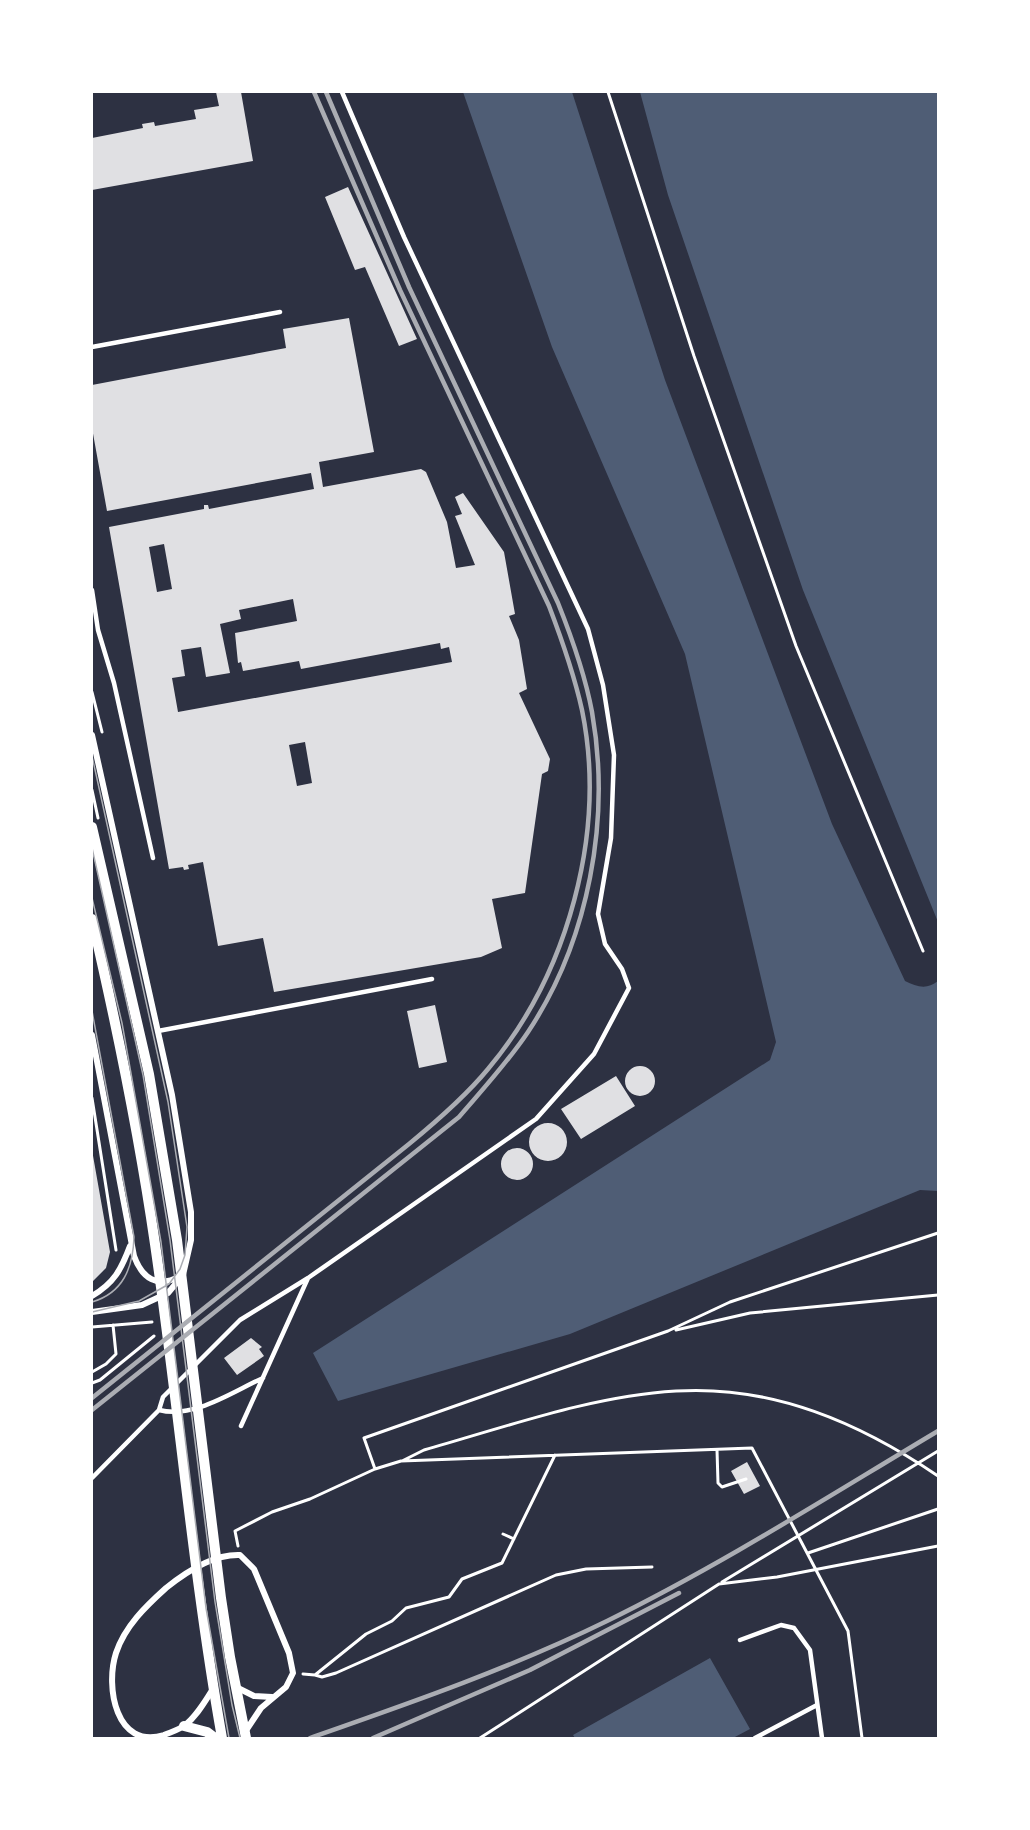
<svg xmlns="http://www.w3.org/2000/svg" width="1030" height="1830" font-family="'Alegreya Sans',sans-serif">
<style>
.water{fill:#4f5d75}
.building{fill:#e0e0e3;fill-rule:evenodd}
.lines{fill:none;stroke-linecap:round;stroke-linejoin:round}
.path{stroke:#fff;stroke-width:3}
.service{stroke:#fff;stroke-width:4.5}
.minor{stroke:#fff;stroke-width:6}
.tertiary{stroke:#fff;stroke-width:10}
.tram{stroke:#abadb3;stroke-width:1.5}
.rail{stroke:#abadb3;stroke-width:4.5}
</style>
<rect width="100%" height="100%" fill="#2d3142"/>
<path class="water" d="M463,92H572L665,380L832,824L905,981C917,987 927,990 938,981V1191L920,1190L570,1334L338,1401L313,1353L770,1060L776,1042L685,654L552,347Z
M640,92H938V922L803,590L668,195Z
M710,1658L750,1729L733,1738H575L573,1735Z"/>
<path class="building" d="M216,92H241L253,161L92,190V138L143,128L142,124L154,122L155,126L196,119L194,110L219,106Z
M348,187L417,339L399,346L365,267L355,270L325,197Z
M349,318L374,452L319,462L323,487L421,469L426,472L447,522L456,568L475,565L455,516L462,514L455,497L463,493L504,552L515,614L509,616L519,640L527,689L519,693L550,759L548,771L542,774L525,893L492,899L502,948L481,957L274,992L263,938L218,946L203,862L188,865L189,869L184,870L183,867L169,869L109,527L204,509V505H208L209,509L314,489L311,473L107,511L92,428V385L286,348L283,329ZM164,544L172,589L157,592L149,547ZM293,599L297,621L235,633L238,663L241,662L243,671L299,661L301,669L440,643L441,649L449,647L452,662L178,712L172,678L185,676L181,650L201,647L206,677L230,673L220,624L241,619L239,610ZM305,742L312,783L297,786L289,745Z
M435,1005L447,1062L419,1068L407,1011Z
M625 1081a15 15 0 1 1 30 0a15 15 0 1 1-30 0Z
M616,1076L635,1106L581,1139L561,1109Z
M529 1142a19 19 0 1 1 38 0a19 19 0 1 1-38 0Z
M501 1164a16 16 0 1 1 32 0a16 16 0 1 1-32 0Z
M92,1150L110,1252L106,1268L92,1282Z
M251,1338L262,1347L259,1349L264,1356L237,1375L224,1358Z
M747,1462L760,1486L744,1494L731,1471Z"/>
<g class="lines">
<path class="path" d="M608,92L694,356L796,646L923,951
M92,692L102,732
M92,790L98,818
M92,1098L116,1250
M92,1327L152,1322
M676,1330L750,1313L938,1295
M92,1372L106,1364L116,1354L113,1325
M92,1383L100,1380L154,1336
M717,1450L718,1483L722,1487L746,1479
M402,1461L424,1450C506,1427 591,1396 676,1391C773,1385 860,1423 938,1476
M375,1469L364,1438L668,1331L730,1302L938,1233
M503,1534L514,1539
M238,1546L235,1531L272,1512L310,1499L375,1469L401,1461L752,1448L848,1631L862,1738
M808,1553L938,1509
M722,1582L938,1451
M303,1674L315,1675L366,1634L392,1621L406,1608L449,1597L462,1579L502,1563L555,1455
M315,1675L322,1677L336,1673L556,1575L586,1569L652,1567
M480,1738L719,1584L777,1577L938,1546"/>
<path class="service" d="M92,347L280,312
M92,590L98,630L114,683L153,858
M158,1031L432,979
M263,1378C232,1392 194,1419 159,1410L163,1397L240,1320L308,1278L536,1119L594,1054L629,988L622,969L605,944L598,914L611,838L614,755L603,685L588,629L404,237L342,92
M241,1426L308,1278
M92,1478L159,1410
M740,1640L781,1625L794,1628L810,1650L822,1738
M755,1738L817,1705"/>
<path class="minor" d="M92,735L172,1095L191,1212V1240L183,1275L168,1293L142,1305L92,1312
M92,1035L134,1256C142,1278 157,1289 180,1276
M92,1296C114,1283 121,1270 130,1246
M236,1687L254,1696L272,1697
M213,1689C205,1701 197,1716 185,1725C179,1730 171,1732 164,1735C116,1750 105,1687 116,1653C125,1626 146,1606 166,1588C187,1571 213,1554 240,1555L254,1569L289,1653L293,1673L286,1687L261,1708L245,1732"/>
<path class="tertiary" d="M92,827L149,1074L177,1240L221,1598L230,1657L246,1738
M92,919C117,1027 139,1134 155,1244C179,1409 193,1574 222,1738
M184,1726L207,1732L215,1738"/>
<path class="tram" d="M92,756L168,1102L187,1227L185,1255L180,1269L169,1284L139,1301L92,1312
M92,848L143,1075L170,1240L215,1602L232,1705L240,1738
M92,898L122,1023L161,1242L206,1608L229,1738
M92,1011L134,1237C133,1268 123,1293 92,1302"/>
<path class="rail" d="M92,1398L409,1144C437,1121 465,1097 488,1069C568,974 607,832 582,710C574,674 562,640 549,606L400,290L314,92
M92,1410L459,1117C483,1089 508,1062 528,1032C589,940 611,819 592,712C585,674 572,638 558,603L409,287L326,92
M310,1738C410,1703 511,1668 607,1621C721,1565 829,1496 938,1431
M373,1738L530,1670L679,1593"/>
</g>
<rect width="1030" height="1830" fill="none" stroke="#ffffff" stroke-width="186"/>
</svg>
